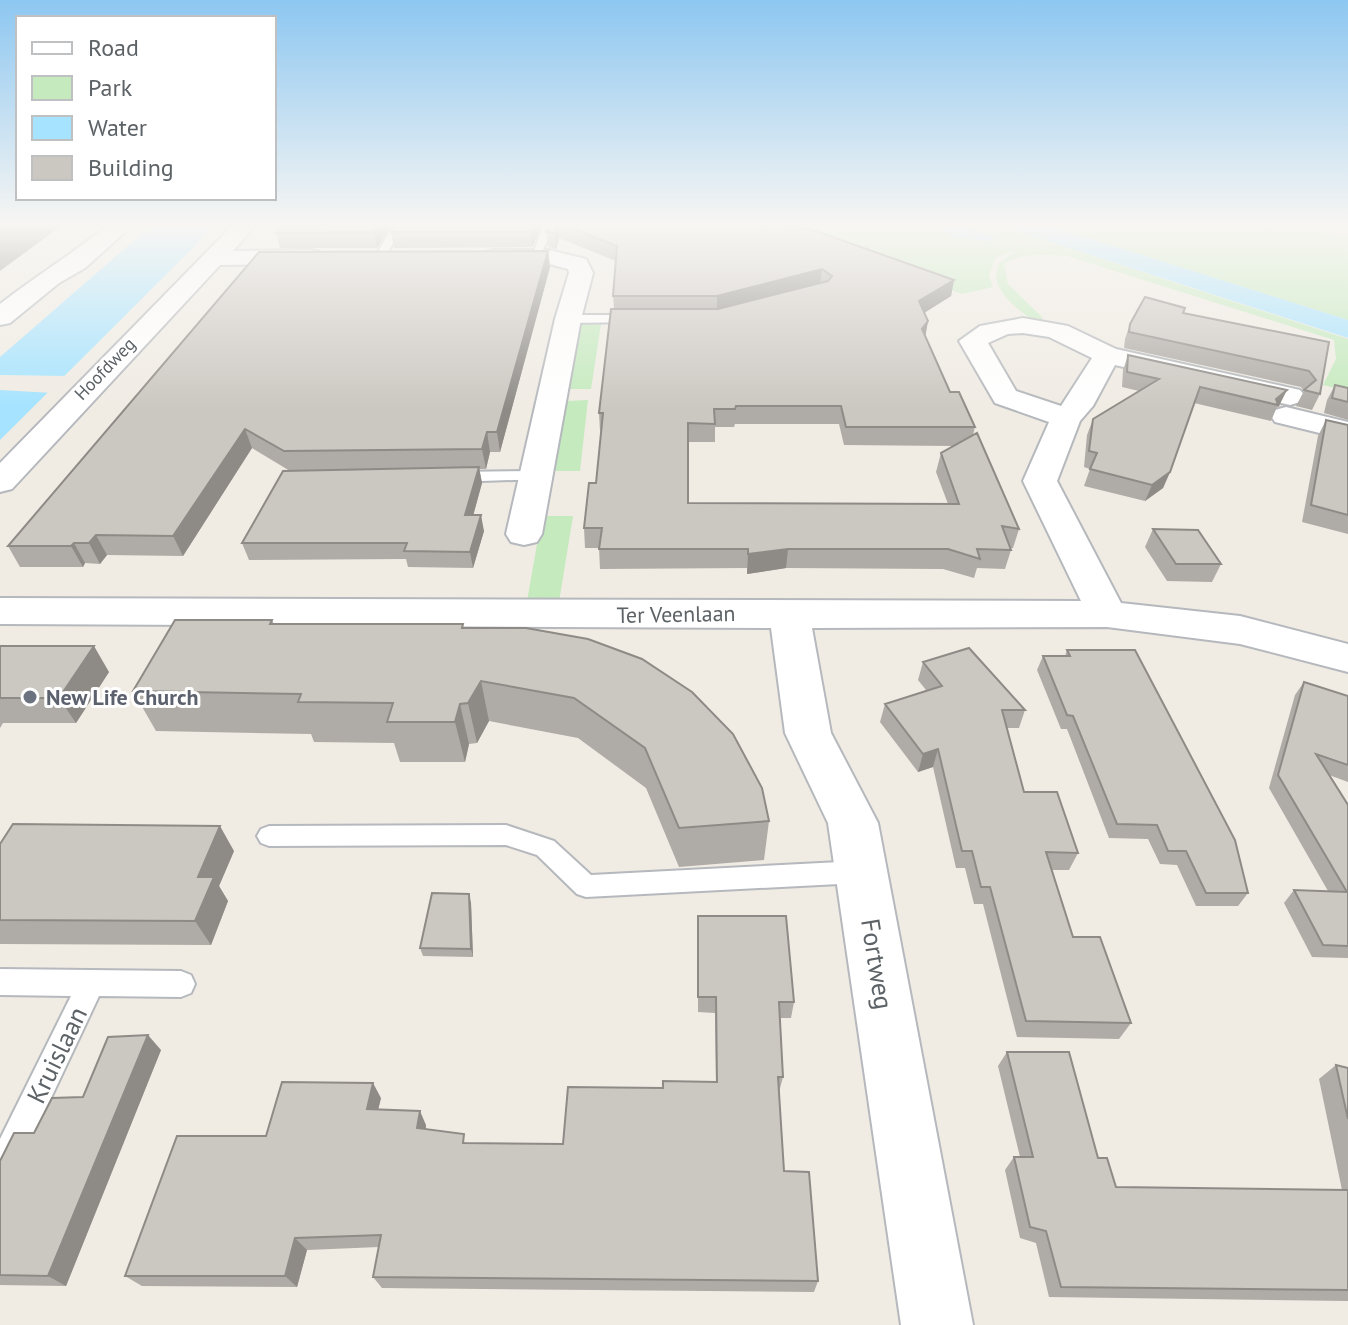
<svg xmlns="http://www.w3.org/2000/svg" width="1348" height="1325" font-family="'PT Sans',sans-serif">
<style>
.green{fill:#c4eabe}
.water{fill:#a5e3ff}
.pier{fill:#f0ece4}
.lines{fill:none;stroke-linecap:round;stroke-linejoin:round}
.lane-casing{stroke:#b5b8bc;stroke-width:4}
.street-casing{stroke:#b5b8bc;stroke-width:4}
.secondary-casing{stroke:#b6bbc0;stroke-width:4}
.lane{fill:#fff;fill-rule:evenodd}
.street{fill:#fff;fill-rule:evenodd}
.secondary{fill:#fff;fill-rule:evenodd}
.wall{fill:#afaba6;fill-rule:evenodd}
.shaded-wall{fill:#8e8b87}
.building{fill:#cbc7c1;stroke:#8e8b87;stroke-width:2}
.worship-dot{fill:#6b7280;stroke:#fff;stroke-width:3}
.labels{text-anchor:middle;stroke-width:6;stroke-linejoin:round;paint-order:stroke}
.far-street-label{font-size:18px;fill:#5c6266;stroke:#fff}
.street-label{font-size:22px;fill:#5c6266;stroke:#fff}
.worship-label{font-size:22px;font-weight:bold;fill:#5b616d;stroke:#fff;text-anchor:start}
.near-street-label{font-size:26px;fill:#5c6266;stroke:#fff}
</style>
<rect width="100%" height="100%" fill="#f0ece4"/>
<path class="green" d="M782,224H929L935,229L984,231L961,224H975L993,230L992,224H995L1348,339V391L1323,385L1336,359L1334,340L1067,256C1046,255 1023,252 1004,264L1008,284L1043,318L1039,322C1025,318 1001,296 997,282C995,275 997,270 999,263L1016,250L995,258L989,276L993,287L962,294L796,233Z
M1044,224H1283L1348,237V320Z
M601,324L591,389H565L577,325Z
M588,400L580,471H551L566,401Z
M542,516H573L559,602L527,601Z"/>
<path class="water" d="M153,224H217L0,440V357Z
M929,224H961L993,236L992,241L955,238Z
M995,224H1044L1348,320V338Z"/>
<path class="pier" d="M0,375L71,376L53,393L0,390Z"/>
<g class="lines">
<defs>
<path id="lane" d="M394,224H404L384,259H376L375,257Z
M544,224H554L540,257L531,259Z
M636,315L642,319L640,322L568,323L562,319L568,315Z
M537,471L545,476L543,479L453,482L445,477L453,472Z
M506,825L554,841L591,875L859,861L868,865L871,872L868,879L859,883L586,897L577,894L537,855L506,845L269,846L261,843L257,836L261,829L269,826Z
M0,969L181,971L191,975L195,984L191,993L181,997L99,996L11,1183L0,1188V1139L71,996L0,995Z"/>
<path id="street" d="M234,224H257L233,251L311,250L319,252L323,257L319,262L311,264L220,265L12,489L0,492V463Z
M494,250H549L586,259L593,273L581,319L542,534L537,542L524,545L511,542L506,534L555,319L569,273L568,269L549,264L486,262L482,257L486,252Z
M1023,318L1068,326L1116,349L1300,390L1305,396L1300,402L1290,405L1115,365L1093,406L1080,421L1057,481L1121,603L1240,616L1348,644V672L1240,644L1107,627L812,628L831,733L878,823L973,1325H901L828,823L785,733L771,628L0,624V598L1081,601L1023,481L1049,422L995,403L959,341L980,326ZM1023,333L1049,337L1092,358L1061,406L1016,391L988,343L1008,334Z
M1286,407L1348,422V440L1275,422L1271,416L1275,410Z"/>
<path id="secondary" d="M109,224H134L85,268L59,283L10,323L0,325V304C36,276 74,253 109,224Z"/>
</defs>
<use href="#lane" class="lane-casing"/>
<use href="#street" class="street-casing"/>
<use href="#secondary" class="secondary-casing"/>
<use href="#lane" class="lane"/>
<use href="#street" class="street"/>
<use href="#secondary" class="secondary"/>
</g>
<path class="wall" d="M392,224L377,248H280L276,233Z
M543,224L532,247L394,248L391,232Z
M549,224H788L954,280L951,296L924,313L928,321L925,336L950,392L975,427L973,435L1019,529L1013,548H1010L1011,550L1005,569L977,568L974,578L943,569L786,568L747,574V568L600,569L599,548H585L584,528L596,483L602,431H600L599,413L614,309L613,296L616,261L559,238L556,249L548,247L546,232ZM735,424H839L844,445L954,446L941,453L936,472L948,504L688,503V442H715V427H734Z
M548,251L550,267L500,452H490L486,469H479L482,483L473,515L484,531L473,568L408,567L406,559L249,560L242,543L290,471L252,448L183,556L107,555L100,564L85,563L83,567H20L8,546Z
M1183,313L1329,342L1320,394L1312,410L1296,406L1304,391L1301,387L1124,348L1125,339L1130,324Z
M1128,355L1279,406L1277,407L1271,421L1194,403L1170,472L1163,488L1145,501L1084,486L1090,469L1084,467L1087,435L1093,419L1139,391L1122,387L1123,370Z
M1335,385L1348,388V420L1324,413L1327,400Z
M1326,420L1348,425V534L1302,522L1318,436Z
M1153,529L1221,564L1212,582L1167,581L1145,547Z
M272,620L274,624L464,628L769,821L764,860L679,867L646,788L578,738L489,721L477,743L469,744L465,762H400L394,743L314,742L311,734L156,731L133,691Z
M0,646L109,672L76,723H3L0,728Z
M1067,650L1248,893L1238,906H1196L1177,865L1160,864L1148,839L1109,838L1067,729H1061L1037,670L1043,656H1065Z
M923,662L1025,710L1019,728H1007L1024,792L1078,853L1069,870H1051L1073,937L1131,1023L1119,1039L1017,1037L983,904H974L965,868H956L933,767L918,772L880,722L885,704L926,690L918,680Z
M1304,682L1348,696V782L1329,775L1348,805V958L1312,957L1284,903L1294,890L1328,891L1269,788L1295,695Z
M0,844L234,851L219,886L228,901L211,945L0,944Z
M471,903L473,957L423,956L420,948Z
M698,916L794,1002L791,1018H780L783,1077L779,1092L784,1171L818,1281L814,1292L382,1288L373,1277L379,1247L307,1250L297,1287L142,1286L125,1276L266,1136L381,1098L378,1109L426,1125V1129L467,1143L563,1144L663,1088L716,1082L715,1013L698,1012Z
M161,1050L66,1286L0,1285V1161L34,1133L83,1097Z
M1007,1052L1098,1158L1116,1187L1342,1190L1319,1079L1336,1065L1348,1068V1301L1049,1297L1036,1243L1020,1238L1005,1170L1014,1157H1020L998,1066Z"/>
<path class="shaded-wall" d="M12,224H64L0,271V232Z
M379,224H392L377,248L374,232Z
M534,224H543L532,247L531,232Z
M558,224L559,238L556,249L555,233Z
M548,251L550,267L500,452L497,432Z
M822,269L820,285L717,312V296Z
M954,280L951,296L916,318L919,301Z
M928,321L925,338L922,329Z
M1287,390L1279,406L1277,407L1278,405L1276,399Z
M245,429L252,448L183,556L173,536Z
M487,432L490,452L486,469L482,449Z
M479,467L482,483L469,531L465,515Z
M1170,472L1163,488L1145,501L1152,485Z
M481,515L484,531L473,568L470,552Z
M96,535L107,555L100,564L89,543Z
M74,543L85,563L83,567L71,546Z
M788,549L786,568L747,574L748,554Z
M94,646L109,672L76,723L59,698Z
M481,681L489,721L477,743L468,703Z
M460,704L469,744L465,762L455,722Z
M938,749L933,767L918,772L923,754Z
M220,826L234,851L219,886L228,901L211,945L195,921L198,877Z
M469,894L471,903L473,957L471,949Z
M148,1035L161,1050L66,1286L48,1276Z
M373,1083L381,1098L375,1123L367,1109Z
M420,1111L426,1125L424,1142L417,1128Z
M295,1238L307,1250L297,1287L285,1276Z"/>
<path class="building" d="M0,224H12L0,232Z
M283,224H379L374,232L276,233Z
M396,224H534L531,232H391Z
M549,224H558L555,233L546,232Z
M561,224H788L801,229L807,228L954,280L919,301L928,321L922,329L950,392H959L975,427H846L841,406H736L735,409H714L715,424L688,423V503L959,504L941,453L977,433L1019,529L1002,526L1011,550L977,549L980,559L948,549H788L748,554V549H599L602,528H584L589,483H596L603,413H599L611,309H718L828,281L832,276L822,269L717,296H613L617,246Z
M548,251L497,432H487L482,449L284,451L245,429L173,536L96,535L89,543H74L71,546H8L259,252Z
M1145,297L1185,308L1183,313L1329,342L1320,394L1304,390L1316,380L1309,371L1129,332L1130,324Z
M1128,355L1287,390L1276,399L1278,405L1200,387L1170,472L1152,485L1090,469L1097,453L1089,451L1093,419L1159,379L1127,372Z
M1335,385L1348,388V402L1332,398Z
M1326,420L1348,425V515L1311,505Z
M479,467L465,515H481L470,552L404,551L407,543H242L283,471Z
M1153,529L1198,530L1221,564H1176Z
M175,620H272L270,624H463L462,628H526L588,639L642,659L692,692L733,734L762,788L769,821L679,828L645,748L574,698L481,681L468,703L460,704L455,722H387L393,703L298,702L301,694L133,691Z
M0,646H94L59,698H0Z
M969,648L1025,710H1002L1024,792H1057L1078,853L1046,852L1073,937H1100L1131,1023L1026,1021L990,887H981L972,851H962L938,749L923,754L885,704L942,686L923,662Z
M1067,650H1135L1235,840L1248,893H1206L1186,851H1168L1157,825L1117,824L1073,716L1067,715L1043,656H1070Z
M1304,682L1348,696V765L1316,754L1348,805V946L1323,945L1294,890L1347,892L1278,775Z
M13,824L220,826L198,877H214L195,921L0,920V844Z
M432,893L469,894L471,949L420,948Z
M698,916H786L794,1002H779L783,1077H778L784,1171L809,1172L818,1281L373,1277L381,1235L295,1238L285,1276H125L177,1136H266L282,1082L373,1083L367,1109L420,1111L417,1128L464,1134L463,1143L563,1144L568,1087L663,1088V1081L717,1082L716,997H698Z
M148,1035L48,1276L0,1275V1161L14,1133H34L52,1098L83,1097L108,1037Z
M1007,1052H1069L1098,1158H1107L1116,1187L1348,1190V1290L1061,1287L1046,1231L1030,1227L1014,1157H1033Z
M1336,1065L1348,1068V1119Z"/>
<linearGradient id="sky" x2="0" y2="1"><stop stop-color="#8dc7f1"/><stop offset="0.55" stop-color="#f8f6f3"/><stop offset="1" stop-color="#f8f6f3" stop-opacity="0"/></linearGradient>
<rect width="1348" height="409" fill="url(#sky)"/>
<circle class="worship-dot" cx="30" cy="697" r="8"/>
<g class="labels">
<g class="far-street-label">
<text transform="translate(105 369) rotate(-46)" y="6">Hoofdweg</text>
</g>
<g class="street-label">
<text transform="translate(676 614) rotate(-1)" y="8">Ter Veenlaan</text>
</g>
<g class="worship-label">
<text x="46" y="705">New Life Church</text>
</g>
<g class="near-street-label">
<text transform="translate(877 964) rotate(81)" y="9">Fortweg</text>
<text transform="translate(57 1055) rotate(-64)" y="9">Kruislaan</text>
</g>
</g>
<rect x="16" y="16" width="260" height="184" fill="#ffffff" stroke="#bec0c2" stroke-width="2"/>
<rect x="32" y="42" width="40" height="12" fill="#ffffff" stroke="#bec0c2" stroke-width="2"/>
<text x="88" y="56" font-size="24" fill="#5c6266">Road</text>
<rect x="32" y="76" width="40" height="24" fill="#c4eabe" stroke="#bec0c2" stroke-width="2"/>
<text x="88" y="96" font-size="24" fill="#5c6266">Park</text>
<rect x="32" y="116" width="40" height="24" fill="#a5e3ff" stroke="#bec0c2" stroke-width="2"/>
<text x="88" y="136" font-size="24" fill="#5c6266">Water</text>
<rect x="32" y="156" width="40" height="24" fill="#cbc7c1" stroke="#bec0c2" stroke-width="2"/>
<text x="88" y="176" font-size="24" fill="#5c6266">Building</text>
</svg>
